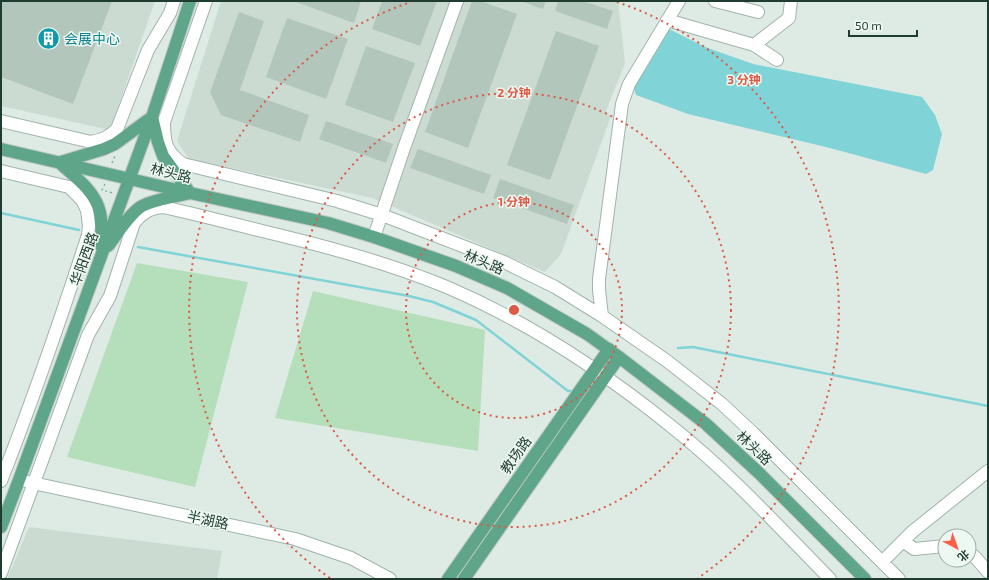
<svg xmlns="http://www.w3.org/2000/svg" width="989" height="580" font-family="'Exo 2','Noto Sans SC',sans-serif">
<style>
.built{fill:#ccdbd2}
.green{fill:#b4dfba}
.water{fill:#80d3d6}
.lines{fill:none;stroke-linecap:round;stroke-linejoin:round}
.stream{stroke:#80d3d6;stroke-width:2.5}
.building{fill:#b3c6bc}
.minor-casing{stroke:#a1b3aa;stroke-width:14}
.major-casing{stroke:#c0c8c5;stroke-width:14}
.path{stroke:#7bb29a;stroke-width:1.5;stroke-dasharray:2 3;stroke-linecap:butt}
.minor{stroke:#fff;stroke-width:12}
.major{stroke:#5ea58a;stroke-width:12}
.ring{fill:none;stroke:#dc5a45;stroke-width:2;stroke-dasharray:2 4}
.labels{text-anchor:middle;stroke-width:3;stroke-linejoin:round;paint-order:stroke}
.culture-label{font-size:14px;fill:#0d838f;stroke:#eef8f2;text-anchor:start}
.street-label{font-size:14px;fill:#1e3c30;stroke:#eef8f2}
.centre{fill:#dc5a45;stroke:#eef8f2;stroke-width:2}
.ring-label{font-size:12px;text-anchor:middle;font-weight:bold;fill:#dc5a45;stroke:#eef8f2;stroke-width:3;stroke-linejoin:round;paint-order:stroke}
</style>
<rect width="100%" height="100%" fill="#deebe4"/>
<path class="built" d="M1,1H155L110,130L1,106Z
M221,1H618L625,63L606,111L611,116L561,254L545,272L372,198L189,159L177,141Z
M29,527L222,551L217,579H7Z"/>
<path class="green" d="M137,263L248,282L195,487L67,457Z
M313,291L485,330L478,451L275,418Z"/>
<path class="water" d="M667,28L705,47L753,64L922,97L935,115L942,134L933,170L926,174L826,147L688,114L636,95L632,82Z"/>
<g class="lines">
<path class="stream" d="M1,213L79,230
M138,247L409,296L433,302L476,320L568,391H573
M678,348L693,347L988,406"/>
</g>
<path class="building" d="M1,1H112L73,104L1,77Z
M293,1H361L354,23Z
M382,1H437L420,46L372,29Z
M472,1H480L517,14L468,148L425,132Z
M520,1H546L543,9Z
M558,1H583L613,11L607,29L555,11Z
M239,12L264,21L240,90L309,115L300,142L221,115L210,92Z
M287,18L348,39L326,99L266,77Z
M556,31L599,46L550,180L507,165Z
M366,46L415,63L393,122L345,105Z
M326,121L393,144L386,163L319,139Z
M418,149L491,175L484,194L410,168Z
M500,179L574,205L567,224L493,198Z"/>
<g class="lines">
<defs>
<path id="minor" d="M206,1L164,122C164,143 166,152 183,164L337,201L382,215L504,262L555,287L602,316L667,361L722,404L752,432L899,579
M715,1L758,12
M667,20L754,45L789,18L791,1
M754,45L777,60
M1,121L91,142C102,140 109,137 117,129L148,50L170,13L174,1
M1,171L69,187L82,200L87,210L89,226L88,235C61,318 33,400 1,481
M374,237L404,148L457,1
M602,316L599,290V279L622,104L629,84L679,1
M28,482L295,539L351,558L390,579
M903,541L914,549L945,546
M969,553L975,557L988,572
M882,562L912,532L988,471
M1,573L88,335L110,296L134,223C142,213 150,208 163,207C196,214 229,223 262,231C325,246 389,263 449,288C530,323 604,372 672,427C729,472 779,527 830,579"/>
<path id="major" d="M1,149L190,193L328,223L374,237L456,266L507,288L587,334L619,357L706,424L759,473L865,579
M61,162L104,149L115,144L152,117L158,142L163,156L190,193C175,197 156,199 142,206C130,213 117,234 108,246
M61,164C74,176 91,188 98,206C103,218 101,233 101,246
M1,527L19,480L152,117L190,1
M448,579L609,349
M464,579L619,357"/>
</defs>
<use href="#minor" class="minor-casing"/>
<use href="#major" class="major-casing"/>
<path class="path" d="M112,163L115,156
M150,173L155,162
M105,184L102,190L113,193"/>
<use href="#minor" class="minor"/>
<use href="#major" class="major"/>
</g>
<g class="ring">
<circle cx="514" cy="310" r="108"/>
<circle cx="514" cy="310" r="217"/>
<path d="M330 578A325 325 0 0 1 411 2M617 2A325 325 0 0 1 698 578"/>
</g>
<defs>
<symbol id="building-disc" viewBox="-11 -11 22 22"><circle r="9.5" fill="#0f9aa8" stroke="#eef8f2"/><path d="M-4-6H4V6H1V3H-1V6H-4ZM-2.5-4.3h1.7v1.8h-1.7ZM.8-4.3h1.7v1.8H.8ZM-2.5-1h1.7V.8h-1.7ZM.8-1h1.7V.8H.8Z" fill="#fff"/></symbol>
</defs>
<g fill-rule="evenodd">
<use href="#building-disc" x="36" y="26" width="25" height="25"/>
</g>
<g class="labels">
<g class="culture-label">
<text x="64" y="44">会展中心</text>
</g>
<g class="street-label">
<text transform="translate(171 173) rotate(14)" y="5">林头路</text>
<text transform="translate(84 259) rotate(-70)" y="5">华阳西路</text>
<text transform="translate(484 262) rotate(23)" y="5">林头路</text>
<text transform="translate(754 448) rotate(43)" y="5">林头路</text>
<text transform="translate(516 455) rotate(-55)" y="5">教场路</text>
<text transform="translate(208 520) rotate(12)" y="5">半湖路</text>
</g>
</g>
<circle cx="514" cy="310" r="6" class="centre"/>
<g class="ring-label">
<text x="744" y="84">3 分钟</text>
<text x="514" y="97">2 分钟</text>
<text x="514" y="206">1 分钟</text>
</g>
<rect width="989" height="580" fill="none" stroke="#1e3c30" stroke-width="4"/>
<g transform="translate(957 548) rotate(139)"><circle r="19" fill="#eef8f2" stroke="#9bada4"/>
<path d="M0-3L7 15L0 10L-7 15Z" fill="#fe5f49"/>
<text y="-6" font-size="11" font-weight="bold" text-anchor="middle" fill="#1e3c30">北</text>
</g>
<path d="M849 30v6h68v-6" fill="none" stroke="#1e3c30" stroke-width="2"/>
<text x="855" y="30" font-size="12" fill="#1e3c30" stroke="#eef8f2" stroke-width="3" paint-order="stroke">50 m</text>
</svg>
